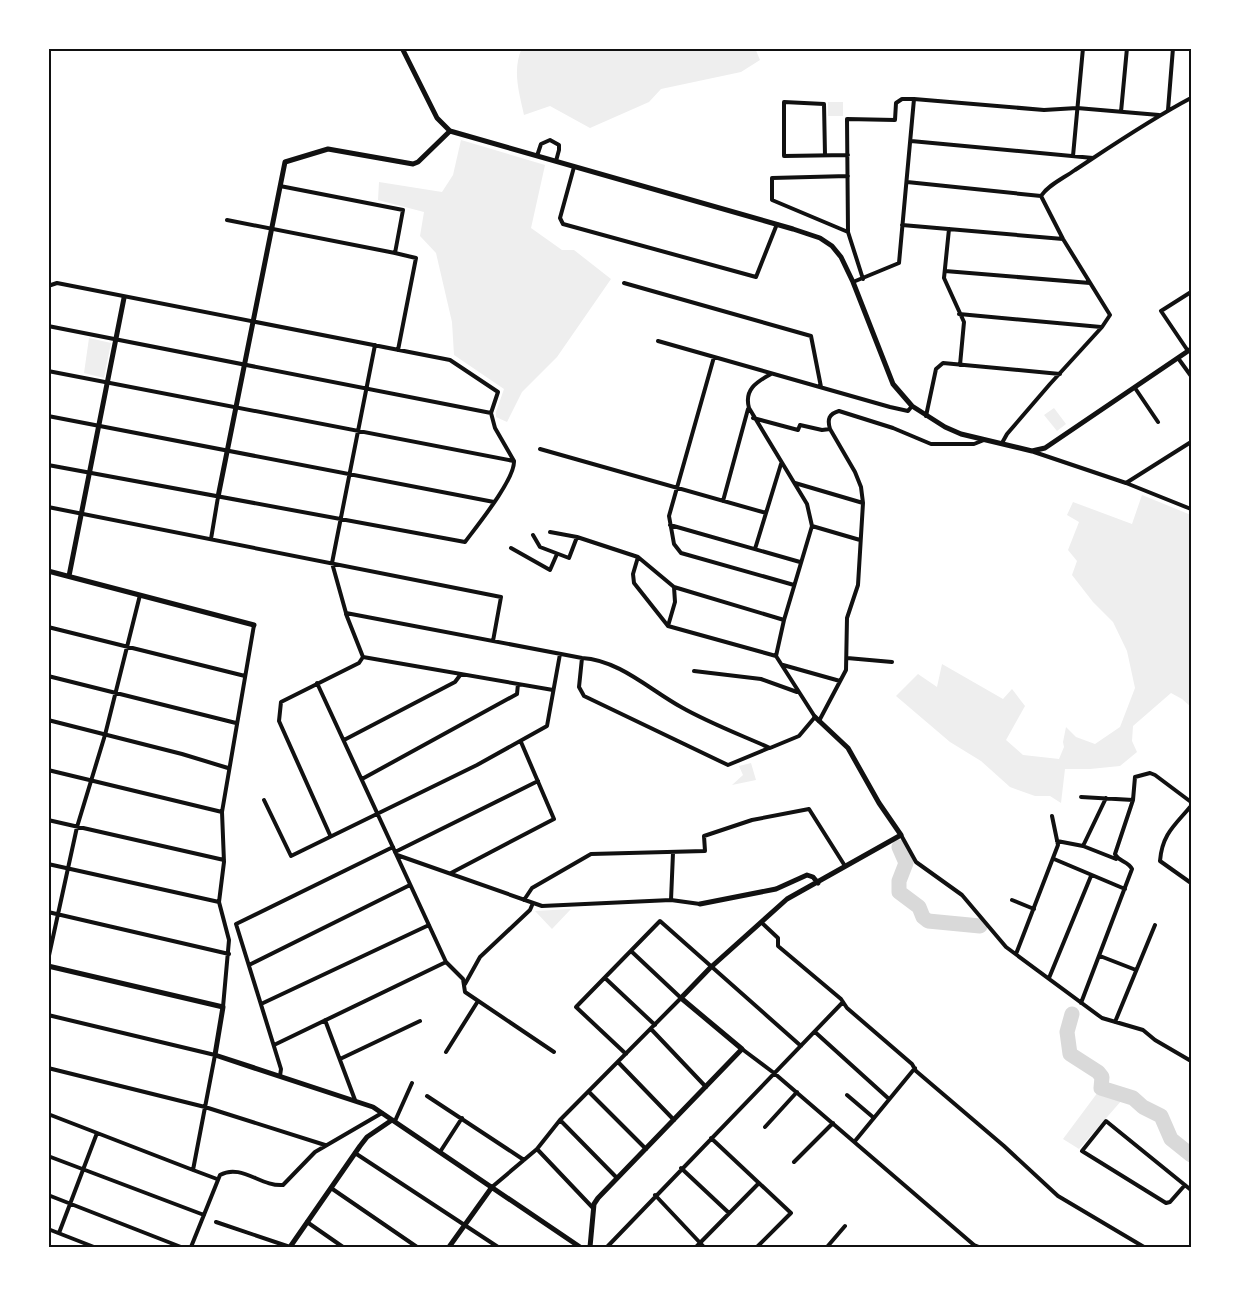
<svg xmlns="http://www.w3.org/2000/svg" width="1239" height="1295" font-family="'Roboto Condensed',sans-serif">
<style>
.green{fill:#eee}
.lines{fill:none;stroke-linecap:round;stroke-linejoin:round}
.river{stroke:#d9d9d9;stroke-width:15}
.minor{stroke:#111;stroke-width:4}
.tertiary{stroke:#111;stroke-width:5}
.neatline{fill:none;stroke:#111;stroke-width:2}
</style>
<rect width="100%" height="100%" fill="#fff"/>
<path class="green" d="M522,48H755L760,60L741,72L661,89L649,102L590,128L550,106L524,115C519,92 512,70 522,48Z
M828,102H843V116H828Z
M461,140L545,165L531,228L562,250H574L611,279L557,357L522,392L507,422L496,417V412L504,389L454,355L452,322L436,253L420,236L424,212L378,200L379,182L442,192L453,175Z
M89,338L111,343L104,378L84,373Z
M1054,408L1066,424L1057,431L1044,415Z
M1142,495L1191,515V707L1182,699L1171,693L1133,726L1132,741L1137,752L1120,766L1090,769H1065L1061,803L1050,796H1035L1010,787L981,761L950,742L896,696L918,674L937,687L942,664L1003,699L1012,689L1025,706L1006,740L1023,755L1059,759L1064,747L1063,742L1066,727L1076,737L1095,744L1120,727L1135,688L1127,651L1113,622L1093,602L1072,575L1077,561L1068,550L1079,522L1067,515L1073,502L1132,524Z
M751,763L756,780L732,785L743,775L739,766Z
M571,909L552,929L535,911Z
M1098,1092L1122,1100L1079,1149L1063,1139Z"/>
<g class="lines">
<path class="river" d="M899,847L906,863L899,881V892L919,907L923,917L928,921L980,926
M1072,1014L1067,1032L1070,1054L1098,1072L1102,1077L1101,1088L1133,1098L1143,1107L1161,1116L1171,1139L1191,1155"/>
<path class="minor" d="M1168,110L1173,48
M1121,112L1127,48
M911,141L1093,158
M825,155L824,104L784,102V156L848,155
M537,156L541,144L550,140L559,145V150L556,161
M1073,156L1083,48
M574,167L560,218L563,224L756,277L777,224
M848,176L772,178V200L848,232L863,279
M907,182L1041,196
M280,186L403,210L395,253L416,258L398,350
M227,220L395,253
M902,225L1063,239
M949,229L944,278L964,322L960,365
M848,232L847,119L895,120L896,103L902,99H914
M945,271L1090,283
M853,282L899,263L914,99L1044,110L1077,108L1159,115
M624,283L811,336L821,387
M48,286L57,283L450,360L498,392L491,413L495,428L514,461
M959,314L1101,327
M48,326L491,413
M658,341L890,407L908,411L912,406
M375,345L332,563L346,613L582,658C619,660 650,690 681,707C709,723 741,735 770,748L799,736L815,717L776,656L784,620L812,526L807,504L749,408C744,390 756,382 771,374
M1188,351L1161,311L1191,292
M714,357L669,516L674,544L681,553L794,585
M1178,358L1191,376
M48,371L514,461C515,479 477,526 465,542L48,465
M1135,388L1158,422
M48,416L494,502
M926,416L936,369L943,363L1060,374
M753,418L798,430L800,425L822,430L830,429
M1002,443L1007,434L1050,384L1102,327L1110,315L1063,239L1041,196C1048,185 1064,178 1075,170C1113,145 1151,119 1191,98
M540,449L766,513
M1034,452L1126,483L1191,509
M795,483L863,503
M1126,483L1191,442
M723,501L748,409
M48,507L501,597L493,641
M670,525L800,562
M812,526L860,540
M550,532L577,537
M533,535L540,547L569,558L577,537L638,557L674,587L784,620
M211,539L218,497
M511,548L550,570L557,554
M755,549L781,464
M638,557L633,574L634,583L668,626L776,656
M668,626L675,602L674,587
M48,627L245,676
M363,657L553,690
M582,658L579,687L584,696L728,765L769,748
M847,658L892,662
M783,665L840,681
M694,671L761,679L797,692
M48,676L236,723
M317,683L446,962L463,979L465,992L554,1052
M48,720L182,754L228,768
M819,721L846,670L847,618L858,585L863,503L861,487L855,472L830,429C827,419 829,414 839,411L893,428L931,444H974L984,440
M344,740L455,682L461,674
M48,770L222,812
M362,779L517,694L518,684
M1081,797L1133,800
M264,800L291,856L477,765L547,726L560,654
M1191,806C1175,825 1162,834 1160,861L1191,883
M48,820L224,860
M330,835L279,721L281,702L359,663L363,657L346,614
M901,835L916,862L962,895L1006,947L1102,1018L1143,1030L1155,1040L1191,1061
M1057,841L1083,846L1116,859
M1083,846L1106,798
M395,852L538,781
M397,855L542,906L671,900L700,904
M1054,859L1125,889
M48,864L219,902
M451,873L554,819L521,742
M524,900L532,888L591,854L705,851L704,836L752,820L809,809L845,866
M671,900L673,853
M1012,900L1034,909
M48,912L229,954
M762,923L778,938V946L841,999L847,1008L912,1064L916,1071L1004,1146L1058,1196L1144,1247
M1016,954L1058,845L1052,816
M1100,956L1136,970
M48,960L77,827L105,735L140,595
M249,965L410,885
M605,978L655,1025
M1049,978L1091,876
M465,984L480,957L530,910L533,903
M1081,1003L1132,869C1128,861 1119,862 1115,854L1133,800L1135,777L1150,773L1155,775L1191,802
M261,1004L429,925
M223,1007L229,940L219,902L224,862L222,812L254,625
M48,1015L215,1055L193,1170L48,1114
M325,1020L355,1100
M1115,1022L1155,925
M651,1029L706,1087
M815,1032L889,1099
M274,1045L446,962
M742,1049L774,1073L974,1245L979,1247
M446,1052L478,1001
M626,1054L576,1007L660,921L801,1046
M340,1059L420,1021
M618,1062L674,1120
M48,1068L205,1107L325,1145
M280,1076L281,1069L236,924L393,847
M589,1092L646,1149
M847,1095L874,1118
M427,1096L524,1160
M560,1120L617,1178
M395,1121L412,1083
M765,1127L797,1092
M711,1138L791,1213L757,1247
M855,1141L915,1068
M537,1149L593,1208
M440,1152L462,1118
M355,1153L498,1247
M48,1156L204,1215
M794,1162L833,1123
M681,1168L729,1213
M193,1170L217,1179
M1185,1185L1170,1202L1166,1203L1082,1151L1106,1121L1191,1190
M492,1187L537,1149L560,1120L681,998L631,951
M331,1188L417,1247
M48,1195L181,1247
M655,1195L704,1247
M216,1222L290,1247
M307,1222L343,1247
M48,1229L94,1247
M59,1233L97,1133
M191,1247L220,1175C241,1163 261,1187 283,1185L315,1152L382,1113
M607,1247L843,1002
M696,1247L759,1183
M827,1247L845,1226"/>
<path class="tertiary" d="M402,48L437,118L450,131L793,229L820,238L832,246L841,257L853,282L893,384L912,406L945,427L961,434L1032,451L1045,448L1191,349
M218,497L285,162L328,149L413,164L418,162L450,131
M48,571L254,625
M69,576L124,298
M700,904L776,889L807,875L813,877L818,883
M48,966L223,1007L215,1055L373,1107L580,1247
M290,1247L360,1146L367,1137L392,1120
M449,1247L492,1187
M590,1247L594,1204L598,1198L742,1049L681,998L710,968L787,899L901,835L879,803L848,748L815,717"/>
</g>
<rect width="1239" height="1295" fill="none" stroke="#ffffff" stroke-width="99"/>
<rect x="50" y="50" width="1140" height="1196" class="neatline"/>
</svg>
